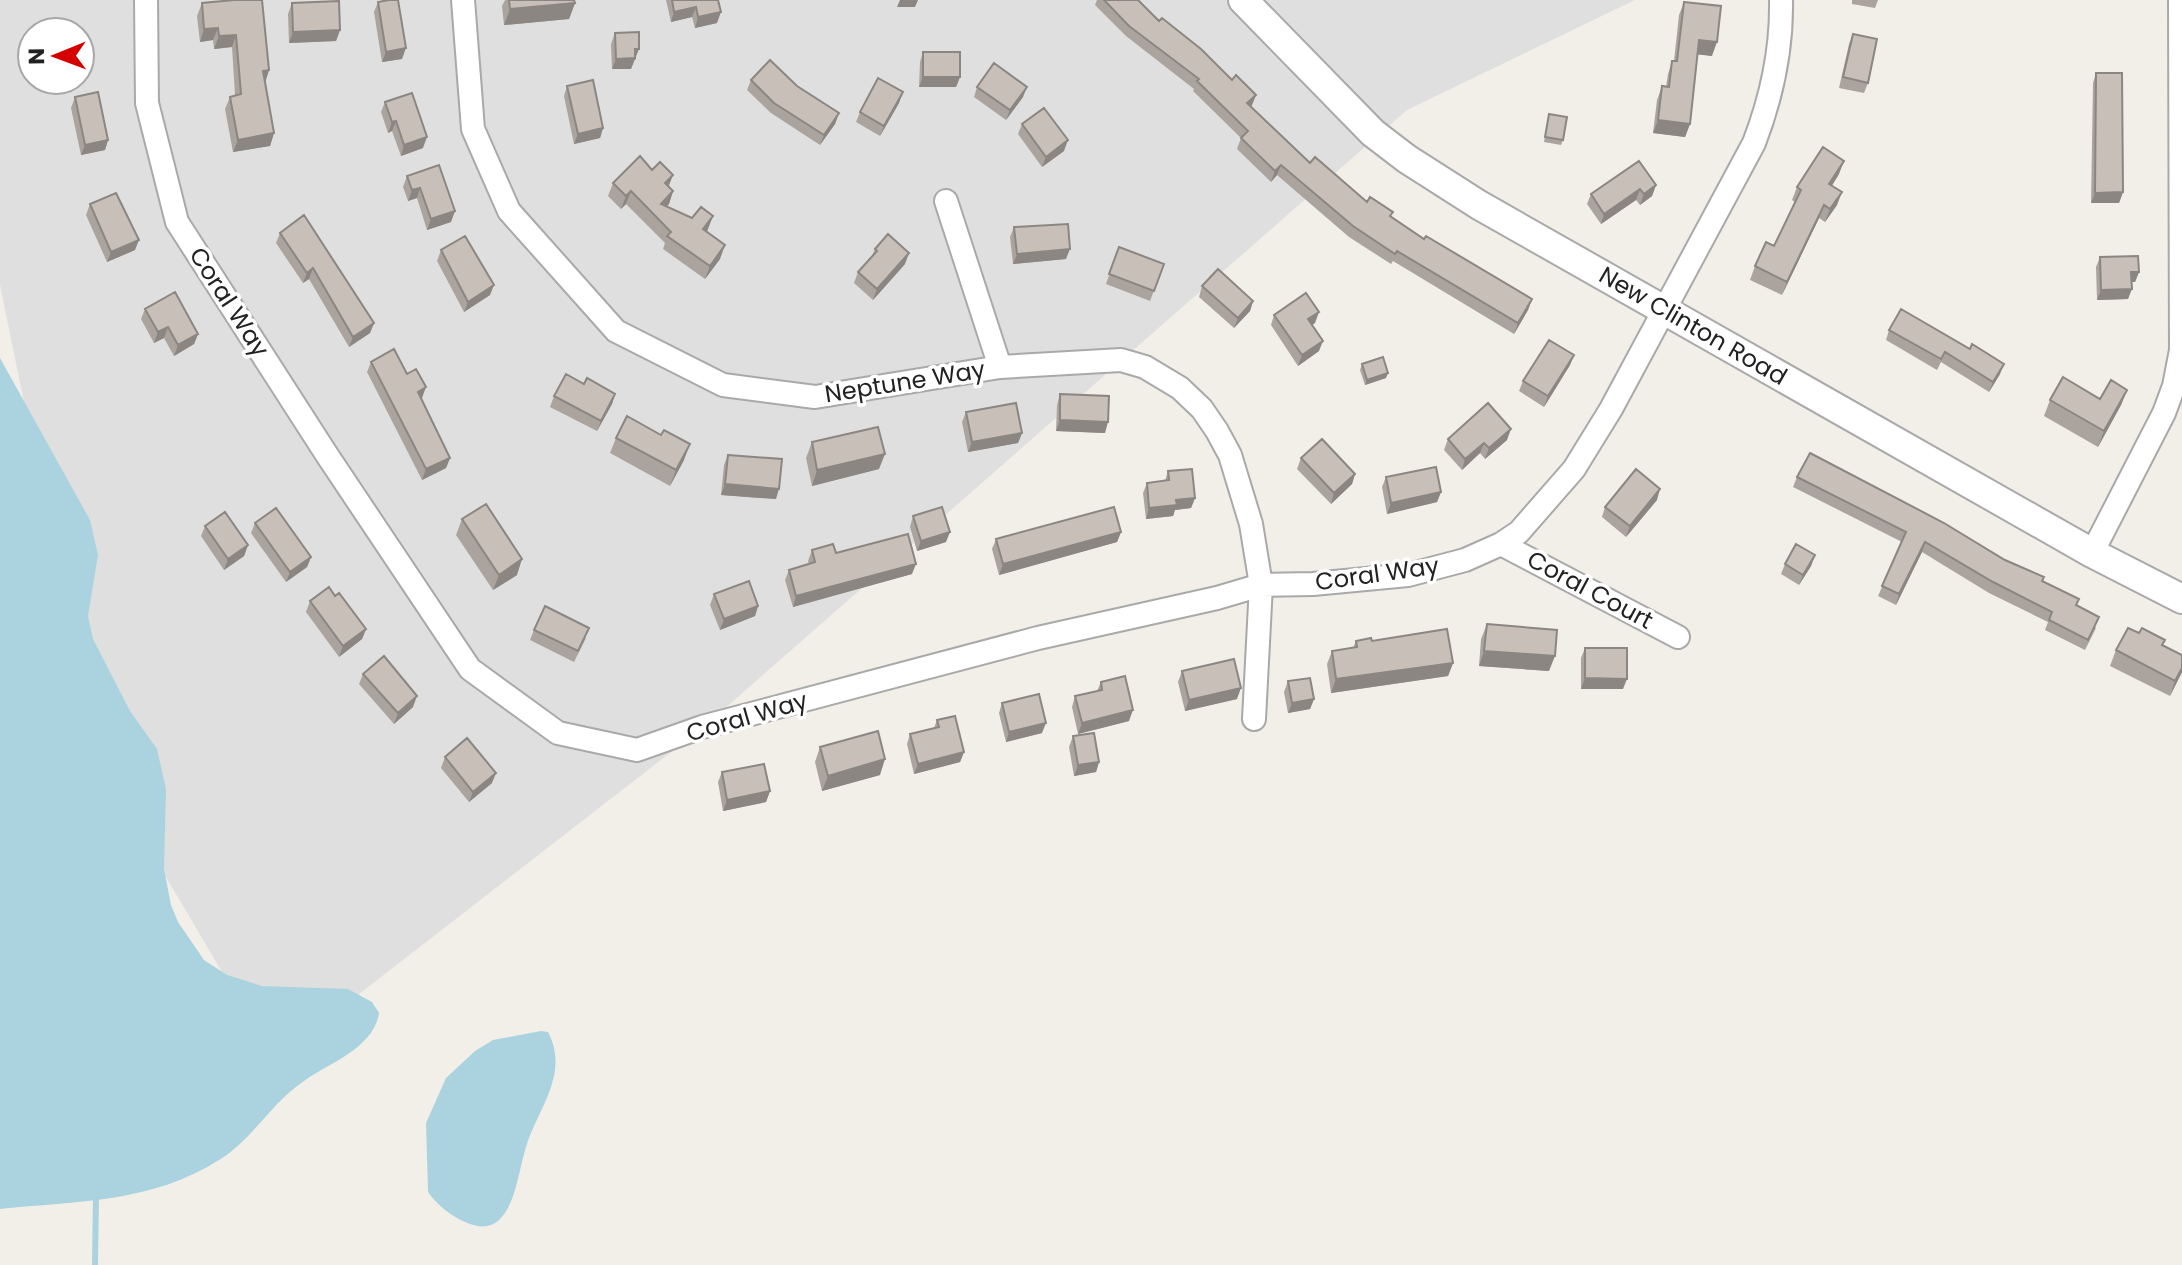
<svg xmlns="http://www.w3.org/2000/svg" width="2182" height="1265" font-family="Poppins,sans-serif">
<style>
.residential{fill:#e0dfdf;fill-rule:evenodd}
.water{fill:#aad3df}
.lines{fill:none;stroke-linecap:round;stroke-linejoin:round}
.stream{stroke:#aad3df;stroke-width:6}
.minor-casing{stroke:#a9a9a9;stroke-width:26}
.tertiary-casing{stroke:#a9a9a9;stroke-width:32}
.minor{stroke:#fff;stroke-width:22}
.tertiary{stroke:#fff;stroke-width:28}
.wall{fill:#aba49e}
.shaded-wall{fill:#8b8681}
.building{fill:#c7bfb8;stroke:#8b8681;stroke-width:2}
.labels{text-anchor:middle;stroke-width:7;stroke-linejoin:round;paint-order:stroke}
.street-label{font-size:24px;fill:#222;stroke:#fff}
</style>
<rect width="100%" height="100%" fill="#f2efe9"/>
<path class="residential" d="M0,0H1635L1407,110L706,725L274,1060L130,816L26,412L0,285ZM32,32H80V80H32Z"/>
<path class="water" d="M0,358L90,520L98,555L88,616L93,639L130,711L157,749L166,789L164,869L171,905L178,922L204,960L227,975L262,986L348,989L372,1002L379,1013C374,1048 329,1063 304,1081C271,1103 253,1139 219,1160C152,1203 76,1201 0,1209Z
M541,1031L548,1032C570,1074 538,1108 526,1147C516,1178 513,1244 465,1222C451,1216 437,1205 428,1192L426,1123L446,1078L475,1051L493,1040Z"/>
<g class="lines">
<path class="stream" d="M95,1265L96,1193"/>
<defs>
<path id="minor" d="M146,0L147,103L177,222L327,455L470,669L558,733L637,750L702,727L1038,638L1217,598L1261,585L1313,584L1408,575L1465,560L1501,544L1519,532L1574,469L1611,409L1754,143C1772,96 1782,50 1781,0
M463,0L473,129L509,211L616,331L723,385L815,397L1000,367L1121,360L1145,367L1180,388L1202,409L1217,431L1230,455L1251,524L1261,585L1254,719
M946,201L1000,367
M1501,544L1678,637
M2092,553L2164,413L2174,386L2181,350L2180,0"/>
<path id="tertiary" d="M1243,0L1373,133L1407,159L1479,205L2092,553L2182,599"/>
</defs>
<use href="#minor" class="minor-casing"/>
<use href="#tertiary" class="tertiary-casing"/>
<use href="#minor" class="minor"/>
<use href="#tertiary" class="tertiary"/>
</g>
<path class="wall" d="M234,0L269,70L265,82L274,133L270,146L233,152L225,109L230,97L235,95L232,47L214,49L213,40L200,42L197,16L202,3Z
M505,0H574L575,3L569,19L504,25L502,6Z
M666,0H718L717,23L695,28L692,17L671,22Z
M1097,0H1138L1159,21L1232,80L1256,95L1251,107L1310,163L1424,239L1532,299L1528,310L1514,334L1393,261L1391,264L1349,237L1277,175L1271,182L1237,149L1241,138L1193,91L1194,89L1126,36L1095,5Z
M1852,0H1878L1875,8L1852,4Z
M378,2L402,59L382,62L374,12Z
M1684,2L1712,56L1698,54L1690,124L1685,137L1653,133L1657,100L1662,86L1666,87L1668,74L1672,61H1674L1679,15Z
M292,3L340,30L336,41L289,43L288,14Z
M615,33L636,60H634L631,69H612L611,44Z
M1853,34L1868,83L1864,93L1839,88L1849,44Z
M923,52L960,77L956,87H919L920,62Z
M2096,73L2123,192L2119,203H2091L2093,83Z
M751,80L797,86L839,113L835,124L820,145L771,113L747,90Z
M567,86L603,128L600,138L574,144L564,96Z
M977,87L1023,97L1006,120L974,97Z
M75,97L108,140L105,150L81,155L71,108Z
M385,102L423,148L401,156L392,131L388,133L381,112Z
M899,103L880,136L856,122L860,112Z
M1549,114L1563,140L1561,145L1544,142Z
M1022,124L1064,151L1042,167L1018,134Z
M439,165L451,222L427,230L417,198L408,201L403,187L407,176Z
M1839,174L1832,185L1837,205L1825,222L1819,218L1782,295L1750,280L1755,266L1774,246L1795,202L1792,200L1797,187Z
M613,183L669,187L673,191L669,204L667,206L708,229L707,232L720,259L705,279L663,249L665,243L626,204L621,209L608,196Z
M1656,185L1652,196L1640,205L1636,200L1601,224L1587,204L1591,194Z
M90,204L135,250L107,262L86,215Z
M1014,227L1066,259L1013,264L1010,237Z
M280,233L374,323L370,333L349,347L309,279L303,283L276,243Z
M1119,247L1164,264L1150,301L1106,284Z
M875,249L905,264L873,300L854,283L858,272L871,258Z
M441,250L490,295L464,312L437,261Z
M2100,257L2139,272L2135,282H2132L2128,299L2097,300L2096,267Z
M1202,286L1253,301L1250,311L1234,328L1199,297Z
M145,309L198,334L194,344L174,356L164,338L154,343L141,319Z
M1274,315L1315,323L1312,325L1319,351L1298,366L1271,325Z
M1889,330L2000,374L1989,392L1941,362L1937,370L1886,340Z
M1574,355L1570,365L1544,407L1519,391L1523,381Z
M371,362L407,374L426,387L421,398L450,458L446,468L422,480L367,372Z
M1362,364L1386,378L1365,385L1360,370Z
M584,384L615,394L612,404L597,431L550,407L554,396Z
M2127,390L2121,405L2098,447L2044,416L2050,400L2100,399Z
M1060,394L1105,433L1056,431L1057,405Z
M966,412L1022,433L1018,443L968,452L962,422Z
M661,435L684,460L670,486L610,453L616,438Z
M1448,439L1507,440L1485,459L1480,453L1462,470L1444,450Z
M812,442L879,469L812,486L806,458Z
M728,455L776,499L721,495L724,465Z
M1301,458L1355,474L1352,484L1331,504L1297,469Z
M1168,471L1195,498L1191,508L1175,510L1173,516L1146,519L1143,493L1147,483L1165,481Z
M1386,477L1441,492L1437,502L1387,514L1382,487Z
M1797,477L2005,560L2043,581L2076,606L2096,628L2085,650L2045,630L2048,622L1989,593L1922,552L1896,605L1878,596L1902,542L1793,487Z
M1657,500L1626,537L1602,517L1605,507Z
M913,516L946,542L917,551L910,527Z
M462,519L517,575L493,590L456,535Z
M255,523L311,557L307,567L286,582L251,533Z
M205,526L248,545L244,556L224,570L201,536Z
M1121,532L1117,542L999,575L992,549L996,539Z
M812,550L836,553L912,574L793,607L785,580L789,570L809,564L808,561Z
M1815,555L1811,566L1799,585L1781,574L1785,564Z
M714,594L758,606L755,616L720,630L710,605Z
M335,596L366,629L362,639L339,657L306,612L310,601Z
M1487,624L1549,671L1479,666L1481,639Z
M534,630L586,638L574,662L530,640Z
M2139,633L2165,640L2163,646L2182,672L2170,696L2110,666L2116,650Z
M1356,641H1372L1453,663L1448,676L1331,693L1327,664L1332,651L1353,648Z
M1585,648L1623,689H1581V658Z
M1182,671L1237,699L1185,711L1178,682Z
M363,674L413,707L394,724L359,684Z
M1288,681L1314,699L1310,709L1288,713L1284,692Z
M1101,682L1129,721L1078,734L1072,707L1075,696L1097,691Z
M1002,703L1042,733L1006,742L999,713Z
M937,720L964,752L960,762L914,774L907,744L910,734L934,728Z
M1073,736L1099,762L1096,772L1074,776L1069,747Z
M820,747L880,775L822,791L815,762Z
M445,757L492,783L469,802L441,768Z
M722,772L770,791L766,802L723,811L718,782Z"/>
<path class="shaded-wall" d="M900,0H918L915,7H897Z
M575,3L569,19L504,25L510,9Z
M696,7L692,17L671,22L674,12Z
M721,12L717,23L695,28L698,17Z
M218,28L213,40L200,42L204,29Z
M340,30L336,41L289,43L293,32Z
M236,35L232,47L214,49L219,36Z
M1699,40L1717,42L1712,56L1694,54Z
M406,48L402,59L382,62L386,52Z
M635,49H639L631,69H612L616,59Z
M269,70L265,83L263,71Z
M923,77H960L956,87H919Z
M1027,87L1023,97L1006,120L1010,110Z
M903,92L899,103L880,136L884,126Z
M1256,95L1252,105L1244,114L1247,103Z
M839,113L835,124L820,145L824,135Z
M1658,120L1690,124L1685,137L1653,133Z
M396,121L392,131L388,133L392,122Z
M603,128L600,138L574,144L578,134Z
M274,133L270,146L233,152L238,140Z
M427,137L423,148L401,156L404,145Z
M108,140L105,150L81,155L85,145Z
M1068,140L1064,151L1042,167L1046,157Z
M1844,161L1839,174L1825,197L1829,184Z
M1281,165L1277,175L1271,182L1275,171Z
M673,175L668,188L665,183Z
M1656,185L1652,196L1640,205L1644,194Z
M420,188L417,198L408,201L412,190Z
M1640,189L1636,200L1601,224L1604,214Z
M631,191L626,204L621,209L626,196Z
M673,191L669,204L656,217L661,204Z
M1842,192L1837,205L1825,222L1830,209Z
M2123,192L2119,203H2091L2095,193Z
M1824,205L1819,218L1782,295L1787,282Z
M455,211L451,222L427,230L431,219Z
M713,216L708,229L699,242L703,229Z
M139,240L135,250L107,262L111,252Z
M725,245L720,259L705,279L710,266Z
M1070,249L1066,259L1013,264L1017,254Z
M909,253L905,264L873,300L877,289Z
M313,268L309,279L303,283L307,273Z
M2131,272H2139L2135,282H2127Z
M494,285L490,295L464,312L468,302Z
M2132,289L2128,299L2097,300L2101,290Z
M1532,299L1528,310L1514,334L1518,323Z
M1253,301L1250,311L1234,328L1238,318Z
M1319,312L1315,323L1305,330L1308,319Z
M374,323L370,333L349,347L353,337Z
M168,327L164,338L154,343L158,332Z
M198,334L194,344L174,356L178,345Z
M1323,341L1319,351L1298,366L1302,355Z
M1574,355L1570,365L1544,407L1548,396Z
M2004,364L2000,374L1989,392L1993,382Z
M1388,373L1386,378L1365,385L1367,380Z
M426,387L422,398L414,402L418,392Z
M2127,390L2121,405L2098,447L2104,431Z
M615,394L612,404L597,431L601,421Z
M1060,420L1108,422L1105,433L1056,431Z
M1511,429L1507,440L1485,459L1489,448Z
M1022,433L1018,443L968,452L972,442Z
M1484,443L1480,453L1462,470L1465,459Z
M690,444L684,460L670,486L676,470Z
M885,454L879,469L812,486L817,470Z
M450,458L446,468L422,480L426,469Z
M1355,474L1352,484L1331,504L1334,493Z
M725,484L779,489L776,499L721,495Z
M1660,489L1657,500L1626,537L1630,526Z
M1441,492L1437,502L1387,514L1391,503Z
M1195,498L1191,508L1175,510L1173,516L1146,519L1149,508L1176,500Z
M950,532L946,542L917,551L921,541Z
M1121,532L1117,542L999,575L1003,564Z
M1925,542L1922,552L1896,605L1899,594Z
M248,545L244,556L224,570L228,559Z
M1815,555L1811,566L1799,585L1803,575Z
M311,557L307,567L286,582L290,572Z
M522,559L517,575L493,590L499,575Z
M916,564L912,574L793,607L796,596Z
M758,606L755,616L720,630L724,619Z
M366,629L362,639L339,657L343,646Z
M1484,651L1555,656L1549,671L1479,666Z
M1453,663L1448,676L1331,693L1336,679Z
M2182,668V672L2170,696L2175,681Z
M1585,678L1627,679L1623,689H1581Z
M1241,688L1237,699L1185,711L1189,700Z
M417,696L413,707L394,724L398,713Z
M1314,699L1310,709L1288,713L1292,703Z
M1133,710L1129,721L1078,734L1082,723Z
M1046,723L1042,733L1006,742L1009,732Z
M964,752L960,762L914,774L918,764Z
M885,759L880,775L822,791L828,776Z
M1099,762L1096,772L1074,776L1078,765Z
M496,773L492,783L469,802L473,792Z
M770,791L766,802L723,811L727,800Z"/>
<path class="building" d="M234,0H262L269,70L263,71L274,133L238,140L230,97L241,94L236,35L219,36L218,28L204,29L202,3Z
M389,0H398L406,48L386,52L378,2Z
M509,0H574L575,3L510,9Z
M672,0H718L721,12L698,17L696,7L674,12Z
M1104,0H1138L1159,21L1162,18L1201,49L1232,80L1236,75L1256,95L1247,103L1310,163L1315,157L1367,202L1370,197L1393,212L1390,216L1424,239L1426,236L1532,299L1518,323L1397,251L1395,254L1353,226L1281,165L1275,171L1241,138L1248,131L1197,81L1199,79L1129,26Z
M339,1L340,30L293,32L292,3Z
M1684,2L1721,6L1717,42L1699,40L1690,124L1658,120L1662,86L1669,87L1672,61H1677Z
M639,32V49H635V58L616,59L615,33Z
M1853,34L1877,39L1868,83L1843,77Z
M923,52H960V77H923Z
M770,60L797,86L839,113L824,135L774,103L751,80Z
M994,63L1027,87L1010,110L977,87Z
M2096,73H2122L2123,192L2095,193Z
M878,78L903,92L884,126L860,112Z
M593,80L603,128L578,134L567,86Z
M98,92L108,140L85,145L75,97Z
M412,93L427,137L404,145L396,121L392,122L385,102Z
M1044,108L1068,140L1046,157L1022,124Z
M1549,114L1567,117L1563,140L1545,137Z
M1823,147L1844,161L1829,184L1842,192L1830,209L1824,205L1787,282L1755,266L1766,242L1774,246L1801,190L1797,187Z
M640,156L652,170L660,162L673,175L665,183L673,191L661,204L692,218L701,207L713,216L703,229L725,245L710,266L667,236L671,232L631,191L626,196L613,183Z
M1639,161L1656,185L1644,194L1640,189L1604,214L1591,194Z
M439,165L455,211L431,219L420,188L412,190L407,176Z
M116,193L139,240L111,252L90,204Z
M304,215L374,323L353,337L313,268L307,273L280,233Z
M1068,224L1070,249L1017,254L1014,227Z
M888,234L909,253L877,289L858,272L877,251L875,249Z
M465,236L494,285L468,302L441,250Z
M1119,247L1164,264L1154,291L1109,274Z
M2138,256L2139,272H2131L2132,289L2101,290L2100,257Z
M1218,269L1253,301L1238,318L1202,286Z
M175,292L198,334L178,345L168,327L158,332L145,309Z
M1306,293L1319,312L1308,319L1323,341L1302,355L1274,315Z
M1901,309L1970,349L1972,344L2004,364L1993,382L1945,352L1941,359L1889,330Z
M1549,340L1574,355L1548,396L1523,381Z
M394,349L407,374L416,369L426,387L418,392L450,458L426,469L371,362Z
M1383,357L1388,373L1367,380L1362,364Z
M566,374L584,384L587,378L615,394L601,421L554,396Z
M2063,377L2100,399L2111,380L2127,390L2104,431L2050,400Z
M1060,394L1109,396L1108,422L1060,420Z
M1016,403L1022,433L972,442L966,412Z
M1488,403L1511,429L1489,448L1484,443L1465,459L1448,439Z
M627,416L661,435L664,430L690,444L676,470L616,438Z
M878,427L885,454L817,470L812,442Z
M1322,439L1355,474L1334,493L1301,458Z
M1810,453L1944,523L2005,560L2044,577L2042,581L2079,599L2076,605L2099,617L2088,640L2049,620L2052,612L1993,582L1925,542L1899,594L1882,586L1906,532L1797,477Z
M728,455L782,459L779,489L725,484Z
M1436,467L1441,492L1391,503L1386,477Z
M1192,469L1195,498L1176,500L1177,505L1149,508L1147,483L1169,480L1168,471Z
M1636,469L1660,489L1630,526L1605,507Z
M486,504L522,559L499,575L462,519Z
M942,507L950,532L921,541L913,516Z
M1114,507L1121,532L1003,564L996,539Z
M276,508L311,557L290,572L255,523Z
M225,512L248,545L228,559L205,526Z
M908,534L916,564L796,596L789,570L815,562L812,550L833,544L836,553Z
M1796,544L1815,555L1803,575L1785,564Z
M749,581L758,606L724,619L714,594Z
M329,587L335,596L339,593L366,629L343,646L310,601Z
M545,606L589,628L578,651L534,630Z
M1487,624L1557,630L1555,656L1484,651Z
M2128,628L2139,633L2142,628L2165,640L2162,645L2182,655V668L2175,681L2116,650Z
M1447,629L1453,663L1336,679L1332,651L1357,647L1356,641L1371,638L1372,641Z
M1585,648H1627V679L1585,678Z
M384,656L417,696L398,713L363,674Z
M1234,659L1241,688L1189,700L1182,671Z
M1125,676L1133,710L1082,723L1075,696L1102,690L1101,682Z
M1310,678L1314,699L1292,703L1288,681Z
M1039,694L1046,723L1009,732L1002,703Z
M955,716L964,752L918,764L910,734L939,727L937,720Z
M878,731L885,759L828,776L820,747Z
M1094,733L1099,762L1078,765L1073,736Z
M467,738L496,773L473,792L445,757Z
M764,764L770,791L727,800L722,772Z"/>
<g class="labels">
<g class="street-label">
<text transform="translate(229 302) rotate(57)" y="8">Coral Way</text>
<text transform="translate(1693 326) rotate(30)" y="8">New Clinton Road</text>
<text transform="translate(905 382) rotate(-9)" y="8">Neptune Way</text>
<text transform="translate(1377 574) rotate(-8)" y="8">Coral Way</text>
<text transform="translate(1590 590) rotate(28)" y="8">Coral Court</text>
<text transform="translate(747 717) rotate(-16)" y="8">Coral Way</text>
</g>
</g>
<g transform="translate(56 56) rotate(269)"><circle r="38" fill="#ffffff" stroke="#a7a7a7" stroke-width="2"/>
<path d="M0-6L14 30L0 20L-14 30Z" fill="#d40000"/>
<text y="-12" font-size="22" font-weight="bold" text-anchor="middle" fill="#222222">N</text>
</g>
</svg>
